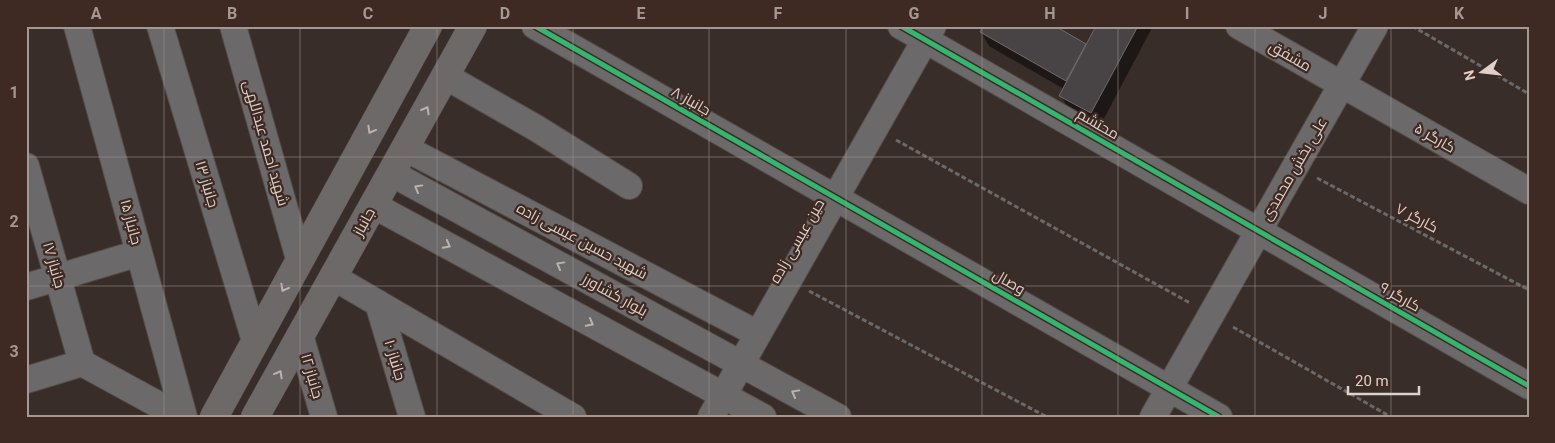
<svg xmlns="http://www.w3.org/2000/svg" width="1555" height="443" font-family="Roboto,Cairo,sans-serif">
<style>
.shadow{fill:#0007}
.building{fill:#484445;stroke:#706a6d}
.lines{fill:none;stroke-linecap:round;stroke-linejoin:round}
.minor-casing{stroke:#544b47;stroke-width:28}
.major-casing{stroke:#544b47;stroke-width:29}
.path{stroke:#6c6869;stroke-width:3;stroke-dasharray:5 2.5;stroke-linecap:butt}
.minor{stroke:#6b696a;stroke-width:26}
.major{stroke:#6e6969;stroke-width:28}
.cycleway-casing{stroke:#3e2a22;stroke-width:8}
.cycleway{stroke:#33b770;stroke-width:5}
.oneway{stroke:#bcb2ae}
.grid{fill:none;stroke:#a49892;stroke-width:1;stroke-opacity:0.55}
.labels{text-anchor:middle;stroke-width:4.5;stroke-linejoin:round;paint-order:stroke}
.street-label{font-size:15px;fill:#ded1cb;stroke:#3e2a22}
.neatline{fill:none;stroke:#a49892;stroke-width:2}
.grid-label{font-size:16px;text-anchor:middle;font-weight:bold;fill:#a49892}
</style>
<rect width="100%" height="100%" fill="#382d28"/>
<path class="shadow" d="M1053,26L1086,46L1097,26H1153L1100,126L1069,110L1061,96L1064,89L989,46L981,32Z"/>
<path class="building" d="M983,26H1055L1086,44L1066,81L980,32Z
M1096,26H1138L1091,113L1059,96Z"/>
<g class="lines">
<defs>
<path id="minor" d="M77,26L184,417
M160,26L255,341
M233,26L299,259
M535,26L1219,417
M901,26L1529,386
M1239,26L1529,191
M445,76L536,128L629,186
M405,148L758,334
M26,166L82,363
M391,173L838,417
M373,205L763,417
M333,277L573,417
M26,287L139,253
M378,303L412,417
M300,335L324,417
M26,380L82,363L181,417
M711,417L933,26
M1153,417L1375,26"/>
<path id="major" d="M214,417L428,26
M255,417L473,26"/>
</defs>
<use href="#minor" class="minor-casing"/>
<use href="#major" class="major-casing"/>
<path class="path" d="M1412,26L1529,94
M896,140L1190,303
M1317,178L1529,290
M809,291L1047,417
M1233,327L1391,417"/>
<use href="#minor" class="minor"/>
<use href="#major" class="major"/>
<defs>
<path id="cycleway" d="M535,26L1219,417
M901,26L1529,386"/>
</defs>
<use href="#cycleway" class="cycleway-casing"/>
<use href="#cycleway" class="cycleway"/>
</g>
<defs><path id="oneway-chevron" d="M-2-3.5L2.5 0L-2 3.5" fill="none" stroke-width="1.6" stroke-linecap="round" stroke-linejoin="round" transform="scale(1.25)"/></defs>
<g class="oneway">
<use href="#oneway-chevron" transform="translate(426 110) rotate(-61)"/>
<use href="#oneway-chevron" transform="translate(371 130) rotate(119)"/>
<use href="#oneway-chevron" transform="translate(418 188) rotate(-151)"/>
<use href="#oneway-chevron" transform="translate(447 245) rotate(28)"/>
<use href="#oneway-chevron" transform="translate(560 265) rotate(-151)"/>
<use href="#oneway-chevron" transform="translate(284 288) rotate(119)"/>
<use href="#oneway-chevron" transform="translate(590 323) rotate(28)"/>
<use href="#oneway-chevron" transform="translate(279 374) rotate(-61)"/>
<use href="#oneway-chevron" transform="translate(795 393) rotate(-151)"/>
</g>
<path class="grid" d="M164,26V417M300,26V417M437,26V417M573,26V417M709,26V417M846,26V417M982,26V417M1118,26V417M1255,26V417M1391,26V417M26,157H1529M26,286H1529"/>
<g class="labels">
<g class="street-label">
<text transform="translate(1290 56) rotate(30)" y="5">مشفق</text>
<text transform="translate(691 101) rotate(30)" y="5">جانباز ۸</text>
<text transform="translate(1098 124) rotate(30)" y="5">محتشم</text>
<text transform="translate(1435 138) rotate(30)" y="5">کارگر ۵</text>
<text transform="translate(266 143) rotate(74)" y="5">شهید احمد عبداللهی</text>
<text transform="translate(1294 169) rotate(-60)" y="5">علی بخش محمدی</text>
<text transform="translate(207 184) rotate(73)" y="5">جانباز ۱۳</text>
<text transform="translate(1417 218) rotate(28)" y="5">کارگر ۷</text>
<text transform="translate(131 222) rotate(75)" y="5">جانباز ۱۵</text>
<text transform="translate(364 222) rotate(-61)" y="5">جانباز</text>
<text transform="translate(582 241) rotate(28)" y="5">شهید حسین عیسی زاده</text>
<text transform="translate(797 241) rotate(-60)" y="5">حین عیسی زاده</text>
<text transform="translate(54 265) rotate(74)" y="5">جانباز ۱۷</text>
<text transform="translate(1009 282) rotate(30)" y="5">وصال</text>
<text transform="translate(615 295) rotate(29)" y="5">بلوار کشاورز</text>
<text transform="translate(1400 297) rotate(30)" y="5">کارگر ۹</text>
<text transform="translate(395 360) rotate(73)" y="5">جانباز ۱۰</text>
<text transform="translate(312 376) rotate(74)" y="5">جانباز ۱۲</text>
</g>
</g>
<rect width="1555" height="443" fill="none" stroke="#3e2a22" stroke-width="55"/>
<g transform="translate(1482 72) rotate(255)" stroke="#3e2a22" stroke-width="4" paint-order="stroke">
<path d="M0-4L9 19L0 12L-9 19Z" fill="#ded1cb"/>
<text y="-8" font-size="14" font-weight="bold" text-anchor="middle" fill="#ded1cb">N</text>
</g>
<path d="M1348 386v8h71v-8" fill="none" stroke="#ded1cb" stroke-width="2.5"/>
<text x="1355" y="386" font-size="15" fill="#ded1cb" stroke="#3e2a22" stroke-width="4" paint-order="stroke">20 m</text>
<rect x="28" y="28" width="1500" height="388" class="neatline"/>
<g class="grid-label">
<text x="96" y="19">A</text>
<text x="232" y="19">B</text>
<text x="368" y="19">C</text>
<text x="505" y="19">D</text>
<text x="641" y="19">E</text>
<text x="778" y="19">F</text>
<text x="914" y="19">G</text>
<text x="1050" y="19">H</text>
<text x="1187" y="19">I</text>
<text x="1323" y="19">J</text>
<text x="1459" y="19">K</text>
<text x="14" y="98">1</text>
<text x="14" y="227">2</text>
<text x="14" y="357">3</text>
</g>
</svg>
